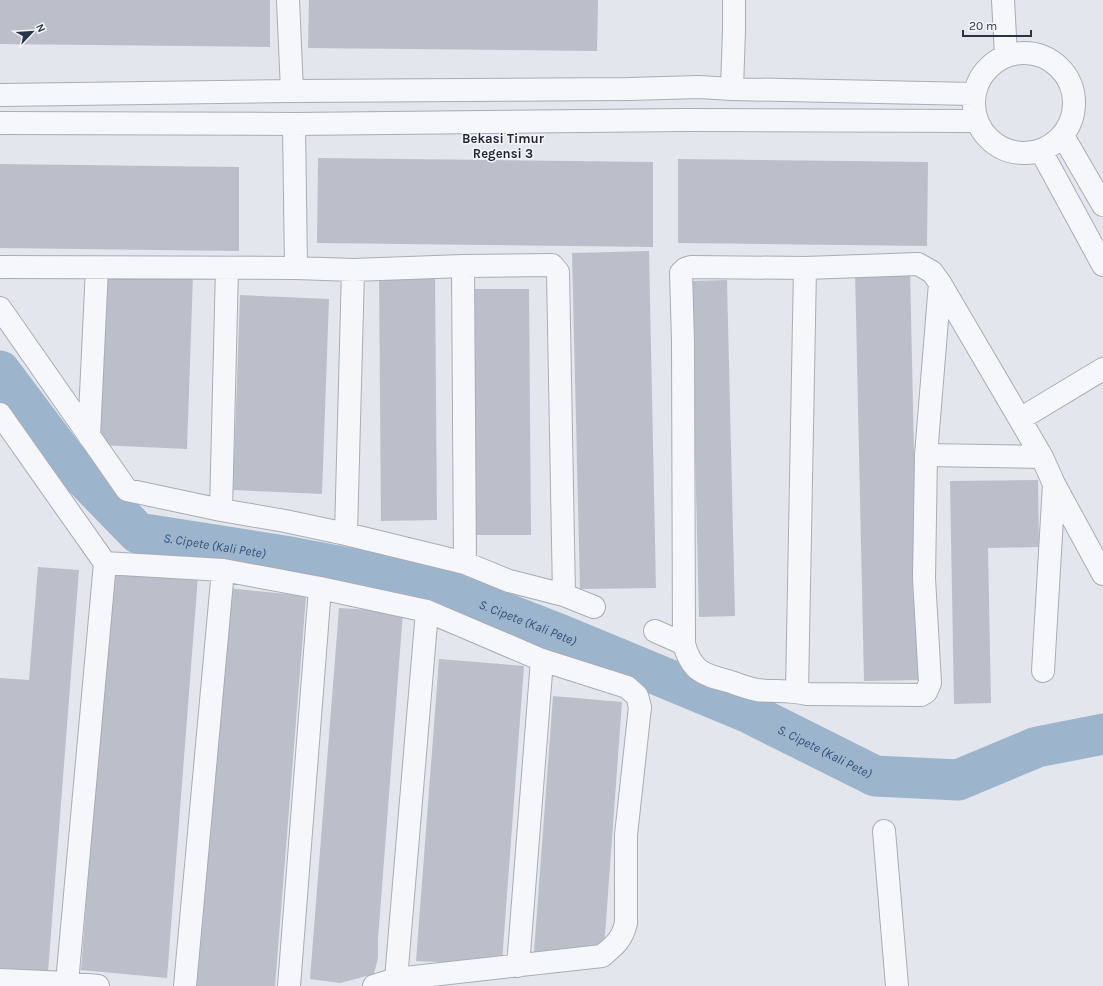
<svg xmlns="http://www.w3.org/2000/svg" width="1103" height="986" font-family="Karla,sans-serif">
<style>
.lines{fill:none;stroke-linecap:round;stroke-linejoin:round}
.river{stroke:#9db4cd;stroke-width:41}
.building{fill:#babfca}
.minor-casing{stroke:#a8adb7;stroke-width:24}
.minor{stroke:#f6f7fa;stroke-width:22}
.labels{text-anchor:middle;stroke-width:3;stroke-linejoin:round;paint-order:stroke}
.neighbourhood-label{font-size:13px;font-weight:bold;fill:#1c2536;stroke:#f3f5f9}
.water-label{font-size:13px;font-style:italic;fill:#31527b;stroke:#f3f5f9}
</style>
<rect width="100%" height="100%" fill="#e3e6ec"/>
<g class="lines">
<path class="river" id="s1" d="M0,371L66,459L138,533L284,556L428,583L559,634L747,712L875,776L958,780L1037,747L1103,734"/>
</g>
<path class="building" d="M0,0H270V47L0,44Z
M309,0H598L597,51L308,48Z
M318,158L653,162V247L317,243Z
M678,159L928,162L927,246L678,243Z
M0,164L239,167V251L0,248Z
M649,251L656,588L580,589L572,253Z
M910,269L919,680L864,681L855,270Z
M105,271L193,275L187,449L98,445Z
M379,274H435L437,520L381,521Z
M727,280L735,616L699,617L691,281Z
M472,289H529L531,535H474Z
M240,295L329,299L322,494L233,490Z
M1038,480L1039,547L988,548L991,703L954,704L950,481Z
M38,567L79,570L48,972L0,968V678L29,680Z
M112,569L198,576L167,978L81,970Z
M227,588L306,596L275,986H196Z
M339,608L403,612L378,939V958L374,974L340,983L310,979Z
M439,659L524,666L502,962L461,963L416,961Z
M553,696L622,702L604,949L565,956L534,952Z"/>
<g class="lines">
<defs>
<path id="minor" d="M288,0L292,91
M1003,0L1006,55
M974 103a50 50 0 1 1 100 0a50 50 0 1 1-100 0Z
M732,89L734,30V0
M0,95L292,91L629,89L699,87L732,89L973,94
M0,123L294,124L687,120L976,121
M1063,136L1103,205
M1041,151L1103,265
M918,264L932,272L940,283L926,455L924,578L930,683L926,692L921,695L807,694C790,690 774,692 757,690C748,688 739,685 731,682C705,675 692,673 684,644L683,341L681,273L685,269L691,267L805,268Z
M463,266L465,563
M0,267L296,268L294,124
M296,268L353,270L463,266L552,265L558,272L564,595L594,607
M940,283L1042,457L1054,484L1103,574
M0,308L127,490L221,510L285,521L346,534L465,563L509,581L564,595
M0,414L105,563L223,570L320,588L427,611L542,660L627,687L637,696L640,707L626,835V923C622,940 615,945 602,956L396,979L374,986
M1020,419L1103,369
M89,436L97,268
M926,455L1042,457
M221,510L227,268
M346,534L353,270
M655,631L684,644
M1043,671L1054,484
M797,692L805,268
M884,831L897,986
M518,966L542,660
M396,979L427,611
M0,980L67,983L98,986
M67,983L105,563
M185,986L223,570
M289,986L320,588"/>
</defs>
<use href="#minor" class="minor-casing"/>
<use href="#minor" class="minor"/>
</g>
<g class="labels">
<g class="neighbourhood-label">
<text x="503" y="143">Bekasi Timur<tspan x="503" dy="15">Regensi 3</tspan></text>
</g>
<g class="water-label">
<text dy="5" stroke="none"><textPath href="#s1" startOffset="291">S. Cipete (Kali Pete)</textPath></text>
<text dy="5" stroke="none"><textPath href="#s1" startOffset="615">S. Cipete (Kali Pete)</textPath></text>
<text dy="5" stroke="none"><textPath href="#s1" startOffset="939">S. Cipete (Kali Pete)</textPath></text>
</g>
</g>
<g transform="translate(32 32) rotate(65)" stroke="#f3f5f9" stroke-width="3" paint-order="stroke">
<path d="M0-3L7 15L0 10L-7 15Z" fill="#2a3445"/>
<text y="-6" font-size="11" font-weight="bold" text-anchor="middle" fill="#2a3445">N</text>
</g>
<path d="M963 30v6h68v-6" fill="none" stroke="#2a3445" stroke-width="2"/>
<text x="969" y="30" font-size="12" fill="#2a3445" stroke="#f3f5f9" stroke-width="3" paint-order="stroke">20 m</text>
</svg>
